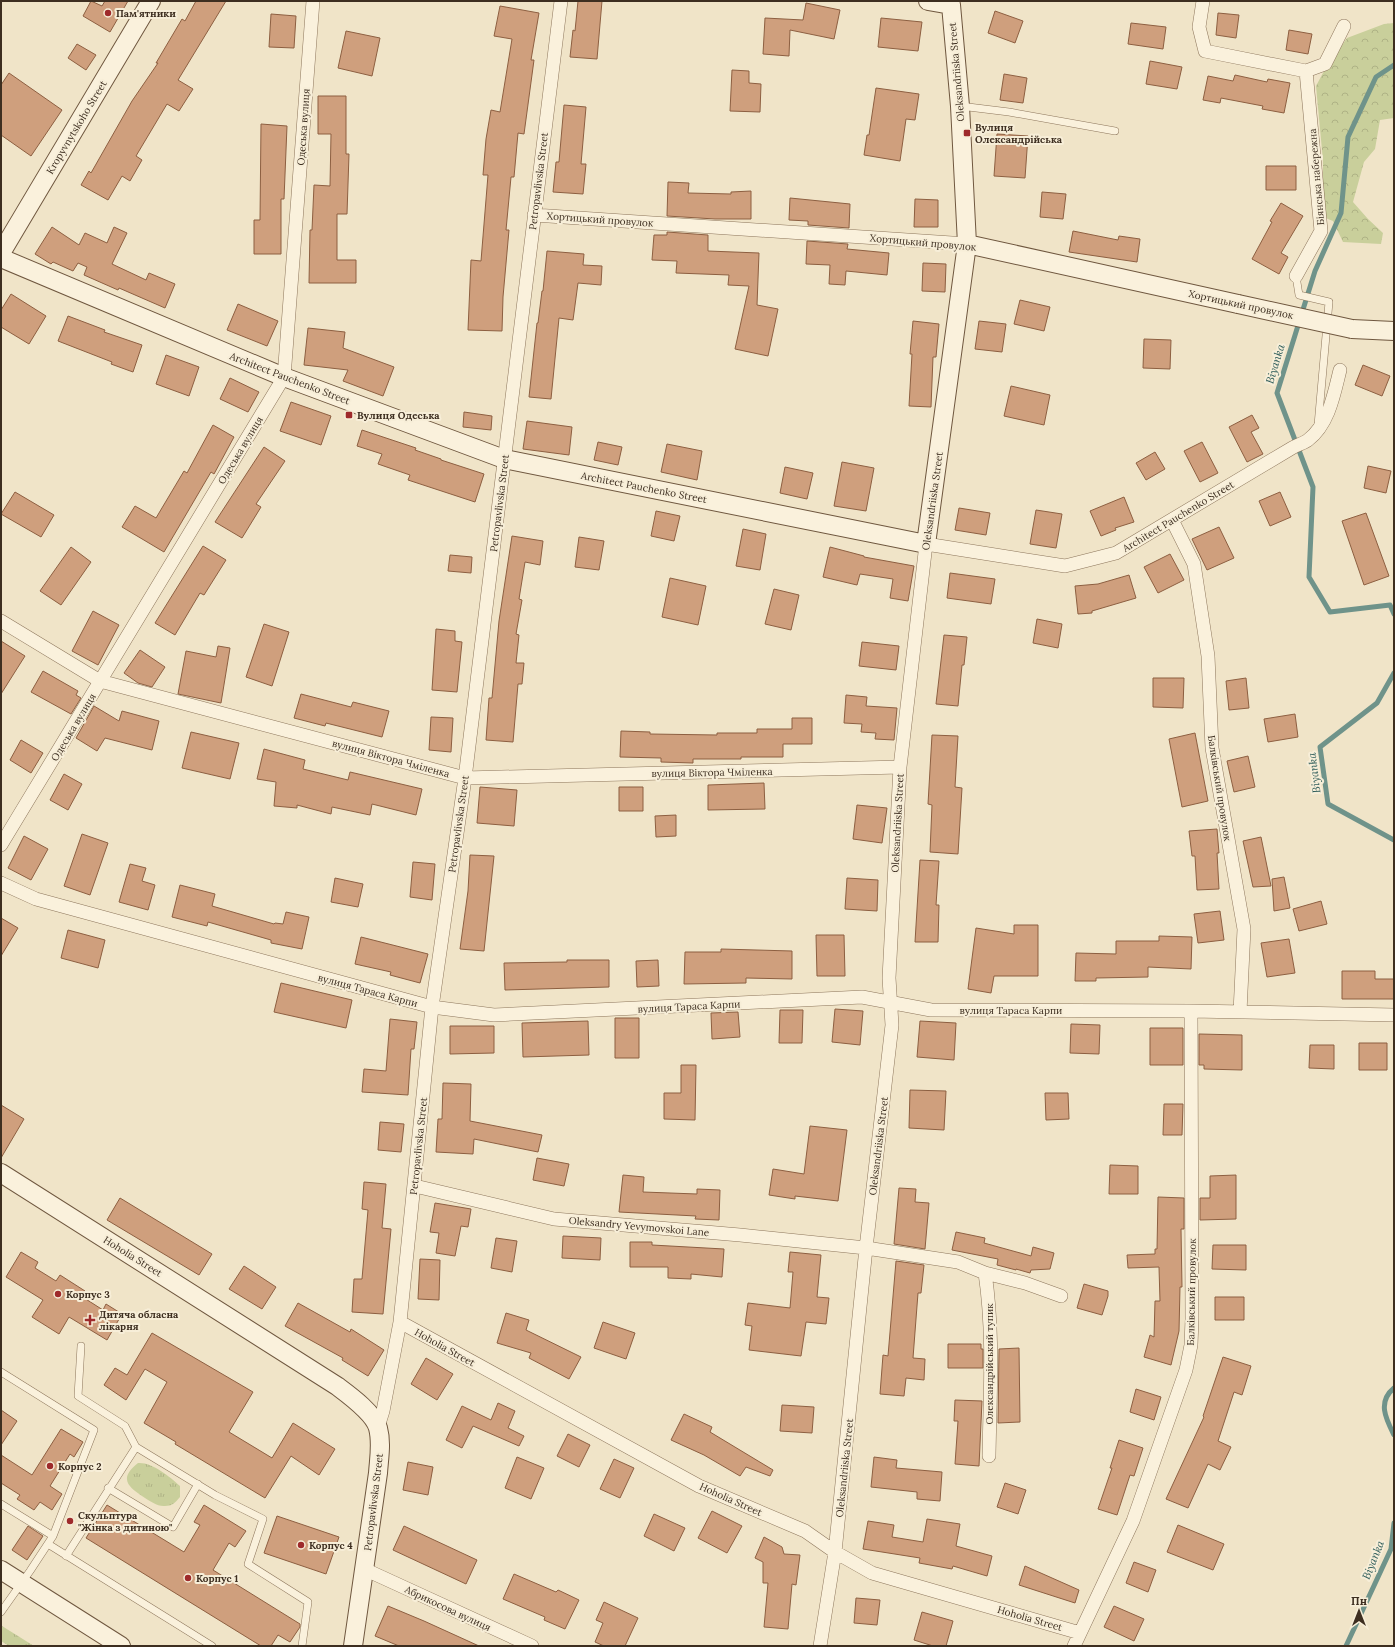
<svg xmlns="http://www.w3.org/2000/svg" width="1395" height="1647" font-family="Lora,serif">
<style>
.grass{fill:url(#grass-tufts)}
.forest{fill:url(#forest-crowns)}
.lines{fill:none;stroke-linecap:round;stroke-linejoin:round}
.stream{stroke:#6f938a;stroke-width:5}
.building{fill:#cf9f7d;stroke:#8d5f41}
.lane-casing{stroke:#8d765c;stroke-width:8}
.street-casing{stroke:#8d765c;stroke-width:14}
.secondary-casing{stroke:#6f573f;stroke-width:20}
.lane{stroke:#faf1dc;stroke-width:7}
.street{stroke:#faf1dc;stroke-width:13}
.secondary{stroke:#faf1dc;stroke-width:18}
.secondary-bridge-casing{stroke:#6f573f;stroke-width:20;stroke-linecap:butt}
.secondary-bridge{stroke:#faf1dc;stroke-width:18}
.poi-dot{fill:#9e2a2b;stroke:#f7eed8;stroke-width:1.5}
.labels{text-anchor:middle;stroke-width:4;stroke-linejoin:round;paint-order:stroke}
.poi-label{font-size:10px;font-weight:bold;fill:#3d2e20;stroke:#f7eed8;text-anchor:start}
.street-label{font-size:10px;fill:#3d2e20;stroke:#f7eed8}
.water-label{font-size:11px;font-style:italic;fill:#2f5d5a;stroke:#f7eed8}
</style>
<defs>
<pattern id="grass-tufts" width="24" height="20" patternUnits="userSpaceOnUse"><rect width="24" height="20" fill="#c9cf9b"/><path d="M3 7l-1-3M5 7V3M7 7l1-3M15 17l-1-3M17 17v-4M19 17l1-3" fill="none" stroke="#aeb285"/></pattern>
<pattern id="forest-crowns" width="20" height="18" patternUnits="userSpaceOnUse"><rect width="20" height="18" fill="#c9cf9b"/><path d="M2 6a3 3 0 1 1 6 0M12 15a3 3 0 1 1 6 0" fill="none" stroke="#aeb285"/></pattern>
</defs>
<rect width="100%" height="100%" fill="#f0e4c8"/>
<path class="grass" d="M138,1463C152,1462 169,1476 180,1486V1497C175,1503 172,1506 165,1506C158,1507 150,1501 145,1498C128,1487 118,1479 138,1463Z
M1,1626H2L34,1646H9L1,1641Z"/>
<path class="forest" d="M1394,23V118L1380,120L1375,149L1364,162L1353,202L1368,219L1383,233L1381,244L1343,242L1333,221L1323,217V161L1316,86L1324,71L1347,38L1384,24Z"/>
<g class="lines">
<path class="stream" d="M1394,65L1376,77L1348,137L1341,213L1315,271L1277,393L1313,487L1309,577L1330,612L1390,605L1394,614
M1394,673L1377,703L1320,747L1328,804L1394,840
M1394,1388C1377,1402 1386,1419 1394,1435
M1346,1646L1391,1549L1394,1523"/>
</g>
<path class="building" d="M91,1L102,6L105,1H128L110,32L83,16Z
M196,1H226L178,80L193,89L179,111L167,104L136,156L142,160L130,181L122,176L108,200L81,185L89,171L91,173L132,101L158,63H156L182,19L185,21Z
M578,1H602L597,59L570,57L573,30L575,31Z
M806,3L840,10L834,39L790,30L789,56L763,54L765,18L803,20Z
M500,6L539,13L531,60H534L524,134L518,133L514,177H511L506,230H509L503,297L502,331L468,330L471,260L481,261L488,175H483L486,139L491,110L500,112L512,39L494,36Z
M995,11L1023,21L1015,43L988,33Z
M1218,13L1239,15L1236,38L1216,35Z
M271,14L296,16L294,48L269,47Z
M881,18L922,22L918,51L878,47Z
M1131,23L1166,27L1163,49L1128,44Z
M1289,30L1312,34L1308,54L1286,50Z
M346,31L380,38L372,76L338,68Z
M77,44L96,55L86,70L68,58Z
M1150,61L1182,67L1177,89L1146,84Z
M732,70L749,71V83L761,84L760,112L730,111Z
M9,73L62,110L31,156L1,135V85Z
M1004,74L1027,78L1023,103L1000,100Z
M1235,75L1267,82L1268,79L1290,83L1284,113L1262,109L1263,106L1221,98L1220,103L1203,100L1208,76L1233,81Z
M876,88L919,94L915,120L906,119L900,161L864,155L867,135H869Z
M318,96H346V154H349L347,214H337V260H356V283H309L310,230H312L314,185L330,186L331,134H318Z
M564,105L586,107L581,164H586L583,194L553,192L556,162H559Z
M261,124L287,126L284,199H281V254H254V220H260Z
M997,134L1028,136L1025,178L994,176Z
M1266,166H1296V190H1266Z
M668,182L689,183L688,193L731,194V192L751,191V219H715L667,216Z
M1042,192L1066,194L1063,219L1040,217Z
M790,198L850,204L849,228L808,225V221L789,220Z
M915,199L938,200V227H914Z
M1281,203L1303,216L1281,253L1288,257L1279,274L1252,259L1272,222L1270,221Z
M52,227L79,245L85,233L107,243L114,227L127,233L112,264L146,280L149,273L175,284L165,308L119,288L118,290L84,275L87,267L78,263L73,271L53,262L51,264L35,254Z
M1073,231L1118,240L1119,236L1140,239L1137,262L1069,252Z
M667,232L708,235V251L759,253L757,305L778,309L768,356L735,349L749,286L728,285L729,275L676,273L677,261L652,260L654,235H667Z
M807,241L848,244L847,249L889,253L887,275L846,271L845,285L829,284L830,265L806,264Z
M547,251L584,254L583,265L602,266L601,285L578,283L573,320L559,318L551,399L529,397L537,323H538L542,291H543Z
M923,263L946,264L945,292L922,291Z
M11,294L46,316L29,344L1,327V310Z
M1020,300L1050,307L1044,331L1014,324Z
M238,304L278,321L267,346L227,330Z
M68,316L105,330L104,332L142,345L133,372L111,364L112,362L58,341Z
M913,321L939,324L936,357H933L931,407L909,406L912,354H910Z
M979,321L1006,324L1002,352L975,349Z
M308,328L345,332L343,348L394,367L383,396L343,381L348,370L304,365Z
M1144,339L1171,340L1170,369L1143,368Z
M166,355L199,367L189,396L156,384Z
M1363,365L1390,376L1382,396L1355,385Z
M230,378L259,392L248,412L220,399Z
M1011,386L1050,395L1044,425L1004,416Z
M291,402L331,416L321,445L280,431Z
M464,412L492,416L491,430L463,427Z
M1252,415L1259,428L1251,432L1263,454L1247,462L1229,427Z
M527,421L572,427L569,455L523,449Z
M213,425L234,437L214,474L211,472L164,552L122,527L135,506L156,518L184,471L187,473Z
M362,430L416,448L415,450L441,459V460L484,474L475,502L408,480L410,475L378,464L382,454L357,446Z
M598,442L622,447L618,465L594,460Z
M1202,442L1218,473L1200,482L1184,451Z
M667,444L702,451L697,480L661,472Z
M264,447L285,461L256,504L261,507L242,538L215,522Z
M1155,452L1165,469L1146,480L1136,463Z
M842,462L874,468L866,511L834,506Z
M1368,466L1391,471L1386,493L1364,488Z
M785,467L813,473L807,499L780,493Z
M15,492L54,515L41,537L1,514Z
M1280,492L1291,517L1270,526L1259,501Z
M1124,497L1134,522L1115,528L1116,530L1101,536L1090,511Z
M959,508L990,513L986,535L955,530Z
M1036,510L1062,514L1056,548L1030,544Z
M656,511L680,516L674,541L651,536Z
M1366,513L1389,576L1364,585L1342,521Z
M1219,527L1234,558L1207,570L1192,539Z
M743,529L766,534L760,570L736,566Z
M512,536L543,541L540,565L525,562L519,599L522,600L516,634L519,635L516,663H524L522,684H518L513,742L486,740L489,698H492L499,621Z
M579,537L604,541L599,570L575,567Z
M203,546L226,560L204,595L200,593L175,635L155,623Z
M71,547L91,562L61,605L40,591Z
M830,547L864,556V557L914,566L908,601L890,598L893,579L860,574L857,585L823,577Z
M1170,554L1184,580L1158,593L1144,567Z
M450,555L472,557L471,573L448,571Z
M950,573L995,579L991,604L947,598Z
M1129,575L1136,598L1092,611V613L1078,614L1075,586L1098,584Z
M670,578L706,586L698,625L662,617Z
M774,589L799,595L791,630L765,624Z
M93,611L119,625L98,665L72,651Z
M1037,619L1062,624L1058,648L1033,643Z
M264,624L289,632L272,686L246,677Z
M436,629L455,631V641L462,642L457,692L432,690Z
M944,635L967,637L964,665H962L958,706L936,704Z
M1,641L25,656L1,694Z
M862,642L899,646L896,670L859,666Z
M218,646L230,648L221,703L178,694L186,651L216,657Z
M140,650L165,667L152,687L138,683L124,673Z
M43,671L78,691L76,695L81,698L71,714L31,692Z
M1153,678H1184L1183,708L1153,707Z
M1246,678L1249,708L1229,710L1226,681Z
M301,694L351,707L353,702L389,711L382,737L326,723L325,726L294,718Z
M846,695L867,697L866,706L897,708L894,740L875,739L876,733L861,732L862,724L844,723Z
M94,706L119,721L122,711L159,721L152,750L105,738L97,751L76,738Z
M1295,714L1298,737L1268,742L1264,719Z
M431,717L453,718L451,752L429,750Z
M792,718H812V744H783V757H741V759H693V763L661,762V758L620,757L621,731L650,732V734L717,735V733H757V729H792Z
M191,732L239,743L230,779L182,768Z
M1195,733L1208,801L1182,807L1169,739Z
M932,735L958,736L955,787L962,788L958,854L930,852L932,805L928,804Z
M21,740L43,753L31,773L10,760Z
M264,749L305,760L303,769L348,780L350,772L422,789L416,815L372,804L370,815L332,807L331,814L297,805V808L274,806L276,782L257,779Z
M1248,756L1255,787L1234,792L1227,761Z
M64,774L82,784L68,810L50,800Z
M764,783L765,809L708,810V785Z
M480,787L517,790L514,826L477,823Z
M619,787H643V811H619Z
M857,805L887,808L882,843L853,839Z
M676,815V836L656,837L655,816Z
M1217,829L1219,853H1217L1219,889L1197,890L1195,856H1192L1189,831Z
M82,834L108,843L90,895L64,886Z
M24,836L48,849L31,880L8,868Z
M1261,837L1271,886L1253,887L1243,841Z
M470,855L494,856L484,951L460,949L468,891Z
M920,860L939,861L936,905H939L938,942H915Z
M413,862L435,864L432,900L410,897Z
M130,864L146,868L142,881L155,885L148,910L119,902Z
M1284,877L1290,908L1274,911L1272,879Z
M335,878L363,884L358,907L331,902Z
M847,878L878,880L877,911L845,909Z
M180,885L215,894L212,906L274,924L275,923L283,924L286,912L309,917L302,949L271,943V940L208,922L207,926L172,917Z
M1321,901L1327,924L1299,931L1293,909Z
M1220,911L1224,940L1198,943L1194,914Z
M1,918L18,928L1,956Z
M1014,925H1038V976H994L991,993L968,989L976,928L1014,934Z
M68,930L105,940L98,968L61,958Z
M816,935H844L845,976H817Z
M1159,936L1192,937L1191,969L1148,967V977L1096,978V981H1075L1076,953L1116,954V941H1159Z
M361,937L428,954L420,983L390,975L391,972L355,964Z
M1289,939L1295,973L1267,977L1261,943Z
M721,949L792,951V979L746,978V983L684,984L685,952H721Z
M567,960H609V987L505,990L504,963L567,962Z
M658,960L659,986L637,987L636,961Z
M1342,971H1375V979H1394V999H1342Z
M281,983L352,1000L346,1028L274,1012Z
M835,1009L863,1011L860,1045L832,1042Z
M780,1010H803L802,1043H779Z
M738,1012L740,1037L712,1039L711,1013Z
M615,1018H639V1058H615Z
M390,1019L417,1022L414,1049H411L408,1095L362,1092L364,1069L386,1071Z
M588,1021L589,1055L523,1057L522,1023Z
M920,1021L956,1023L954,1060L917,1057Z
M1071,1024L1100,1025L1099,1054L1070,1053Z
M450,1026H494V1053L450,1054Z
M1150,1028H1183V1065H1150Z
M1199,1034L1242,1035V1070L1204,1069V1065H1199Z
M1359,1043H1387V1070H1359Z
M1310,1045H1334V1069L1309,1068Z
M681,1065H696L695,1120L664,1119V1093H681Z
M443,1083L471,1084L470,1121L542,1135L538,1152L474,1139L473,1154L436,1152L438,1119H442Z
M910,1090L946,1091L944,1130L909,1128Z
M1045,1093H1068L1069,1119L1046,1120Z
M1164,1104H1183L1182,1135H1163Z
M1,1105L24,1119L1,1158Z
M380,1122L404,1124L401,1152L378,1150Z
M810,1126L847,1130L838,1201L795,1196V1199L769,1195L773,1169L804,1174Z
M537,1158L569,1164L564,1186L533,1180Z
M1110,1165L1138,1166V1194H1109Z
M623,1175L644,1177L643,1192L697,1194V1189L720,1190L719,1220L695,1219L696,1216L619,1212Z
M1236,1175V1219L1200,1220V1198H1210V1176Z
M364,1182L386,1184L382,1228L391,1229L383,1314L352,1312L354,1279H362L368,1210L362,1209Z
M899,1188L916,1189L915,1202L929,1203L925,1249L894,1244Z
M1158,1197L1184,1198V1229H1181L1182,1287H1180L1179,1331L1171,1365L1144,1357L1150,1335L1154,1337L1155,1301H1160L1159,1267L1128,1268L1127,1255L1155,1254V1249H1157Z
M120,1198L212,1254L199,1275L107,1220Z
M435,1203L471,1209L468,1227L461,1226L455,1256L436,1253L439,1233L430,1232Z
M956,1232L985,1238L984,1243L1031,1256L1033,1247L1054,1253L1050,1269L1031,1270L1030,1273L1016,1269V1270L997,1265L998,1259L952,1250Z
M563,1236L601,1238L600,1260L562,1258Z
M496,1238L517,1241L512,1272L491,1268Z
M630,1242H652V1245L724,1249L722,1277L691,1274V1279L668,1278V1267H630Z
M1213,1245H1246V1270L1212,1269Z
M21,1252L38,1262L35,1268L56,1281L60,1275L85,1291L81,1296L103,1310L106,1304L122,1314L107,1340L69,1317L59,1334L32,1317L43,1300L6,1277Z
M790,1252L821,1255L817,1297L829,1298L826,1324L806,1322L801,1356L749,1350L752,1326L745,1325L748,1303L790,1308L793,1272H788Z
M420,1259L440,1260L439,1300L418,1299Z
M896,1261L924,1265L921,1293H918L913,1358L925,1359L924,1380L906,1378L904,1396L880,1394L883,1355L888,1356Z
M244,1266L276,1287L262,1309L229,1289Z
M1084,1284L1108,1291V1296L1102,1315L1077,1308Z
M1215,1297H1244V1320H1215Z
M298,1303L350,1332L351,1329L384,1350L368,1376L342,1360L343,1358L285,1326Z
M506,1313L529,1320L526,1330L581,1357L569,1379L529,1358L531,1353L497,1343Z
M603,1322L635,1333L626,1359L594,1348Z
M152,1333L253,1392L229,1432L272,1458L293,1423L335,1449L319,1475L291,1456L265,1498L175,1444L176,1442L144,1423L167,1382L145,1369L126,1400L104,1385L115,1368L127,1375Z
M948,1344H981V1349H983V1368H948Z
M1019,1348L1020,1422L998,1423L999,1349Z
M1223,1357L1251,1366L1242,1395L1234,1392L1218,1441L1231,1447L1220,1470L1208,1464L1188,1508L1166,1499L1204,1417L1203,1416Z
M426,1358L453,1374L437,1400L411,1384Z
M1136,1389L1161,1397L1154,1420L1130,1412Z
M955,1400L982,1401L979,1466L955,1464L958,1421H954Z
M498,1403L515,1411L508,1428L524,1436L519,1446L473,1426L462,1448L446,1440L462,1406L491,1420Z
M782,1405L814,1407L812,1433L780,1431Z
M1,1410L17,1421L1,1445Z
M684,1414L712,1427L710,1432L773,1470L770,1476L746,1467L740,1476L704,1455L671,1440Z
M61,1429L83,1442L74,1457L70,1454L50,1486L62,1494L52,1510L40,1502L34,1510L17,1499L20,1495L1,1483V1455L32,1475Z
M568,1434L590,1445L579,1467L557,1456Z
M1119,1440L1143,1448L1134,1476L1130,1475L1117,1515L1098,1509L1112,1468H1110Z
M517,1457L544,1468L531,1499L505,1488Z
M874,1457L897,1460L896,1468L942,1472L940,1501L917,1499V1492L871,1487Z
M614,1459L634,1468L620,1498L600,1489Z
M408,1462L433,1467L428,1495L403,1490Z
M1005,1483L1026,1490L1018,1514L997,1507Z
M107,1505L184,1552L200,1525L194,1522L204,1505L246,1531L235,1547L229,1543L213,1570L300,1624V1627L290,1642L278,1635L271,1646H261L86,1538Z
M712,1511L742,1526L727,1553L698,1538Z
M654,1514L685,1528L674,1551L644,1536Z
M277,1516L339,1537L326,1574L264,1553Z
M927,1519L960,1524L956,1546L992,1556L987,1576L953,1566L952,1569L919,1563L920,1558L863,1549L868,1521L894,1525L892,1537L923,1542Z
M1178,1525L1224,1544L1213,1570L1167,1552Z
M28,1526L43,1536L27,1560L12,1550Z
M404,1526L477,1560L466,1584L393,1550Z
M764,1537L782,1547L784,1554L800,1555L796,1585L792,1584L788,1629L764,1627L768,1583H763V1562L755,1558Z
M1134,1562L1156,1570L1148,1592L1126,1583Z
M1025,1566L1079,1590L1075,1603L1019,1585Z
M514,1574L556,1592L558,1590L579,1600L565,1629L544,1620L545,1617L503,1599Z
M856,1598L880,1600L877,1625L854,1623Z
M604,1602L638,1618L625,1646H604L595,1642L603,1623L596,1620Z
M388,1606L424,1621L479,1646H399L375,1636Z
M1114,1606L1144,1619L1134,1641L1104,1627Z
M922,1612L953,1621L946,1646H933L914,1640Z"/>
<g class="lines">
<defs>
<path id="lane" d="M960,106L1009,112L1115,131
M1296,276L1299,295L1329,302L1318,425
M81,1346L78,1396L125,1426L136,1447L215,1495L263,1519L248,1564L308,1602L302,1646
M1,1372L94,1430L53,1536L30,1571L1,1612
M108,1488L173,1527L198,1484
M1,1504L53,1536
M48,1544L212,1646
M66,1556L136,1447"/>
<path id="street" d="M1203,1L1199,27L1205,51L1306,71L1325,64L1344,26
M534,215L967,244
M1296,276L1321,231L1306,71
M1172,520L1194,564L1208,656L1212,748L1244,929L1240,1012
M1,621L100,681L465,778L900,767
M1,845L284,377L313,1
M1,883L36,899L432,1007L494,1015L862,997L931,1010L1191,1011L1394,1015
M415,1186L554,1219L740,1235L866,1248L958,1262L985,1273L1025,1283L1061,1296
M985,1273C994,1333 990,1395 989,1456
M400,1322L699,1486L805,1531L835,1552L872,1573L1080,1633
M378,1427L383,1411L400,1322L432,1007L465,778L561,1
M364,1569L532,1646
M820,1646L835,1552L866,1248L892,1025L889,978L900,767L926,544L1065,566L1116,553L1292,448C1297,445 1304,443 1308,440C1329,424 1334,394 1340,370
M1074,1646L1133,1521L1186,1370L1191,1345L1192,1319L1191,1011"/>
<path id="secondary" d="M967,244L1238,304
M1,253L151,1
M1,258L284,377L504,459L926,544L967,244L960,106L951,5L928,1
M1352,329L1394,331
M1,1173L337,1386C349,1395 374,1413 378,1428C382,1443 379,1458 378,1473L353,1646
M1,1570L121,1646"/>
</defs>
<use href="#lane" class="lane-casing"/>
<use href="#street" class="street-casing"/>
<use href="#secondary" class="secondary-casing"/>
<use href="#lane" class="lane"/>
<use href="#street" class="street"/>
<use href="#secondary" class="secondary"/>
<defs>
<path id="secondary-bridge" d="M1238,304L1352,329"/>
</defs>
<use href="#secondary-bridge" class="secondary-bridge-casing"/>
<use href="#secondary-bridge" class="secondary-bridge"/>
</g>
<g class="poi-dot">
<circle cx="108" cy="13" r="4"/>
<rect x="963" y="129" width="8" height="8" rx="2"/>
<rect x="345" y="411" width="8" height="8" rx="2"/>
<circle cx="58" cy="1294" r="4"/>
<path d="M88 1314h4v4h4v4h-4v4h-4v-4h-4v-4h4z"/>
<circle cx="50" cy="1466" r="4"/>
<circle cx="70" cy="1521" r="4"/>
<circle cx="301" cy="1545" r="4"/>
<circle cx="188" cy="1578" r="4"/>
</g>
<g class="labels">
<g class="poi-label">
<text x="116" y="17">Пам'ятники</text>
<text x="975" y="131">Вулиця<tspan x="975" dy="12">Олександрійська</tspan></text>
<text x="357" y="419">Вулиця Одеська</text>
<text x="66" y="1298">Корпус 3</text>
<text x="99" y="1318">Дитяча обласна<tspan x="99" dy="12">лікарня</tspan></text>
<text x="58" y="1470">Корпус 2</text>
<text x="78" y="1519">Скульптура<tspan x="78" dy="12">"Жінка з дитиною"</tspan></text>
<text x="309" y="1549">Корпус 4</text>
<text x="196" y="1582">Корпус 1</text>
</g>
<g class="street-label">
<text transform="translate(956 72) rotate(-95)" y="4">Oleksandriiska Street</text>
<text transform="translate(76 127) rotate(-59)" y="4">Kropyvnytskoho Street</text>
<text transform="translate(303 127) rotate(-86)" y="4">Одеська вулиця</text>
<text transform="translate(1316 177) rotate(-95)" y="4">Біянська набережна</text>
<text transform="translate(538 181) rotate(-83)" y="4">Petropavlivska Street</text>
<text transform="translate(600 219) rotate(4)" y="4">Хортицький провулок</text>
<text transform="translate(923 242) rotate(5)" y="4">Хортицький провулок</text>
<text transform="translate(1241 304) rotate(12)" y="4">Хортицький провулок</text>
<text transform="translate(290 378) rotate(21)" y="4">Architect Pauchenko Street</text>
<text transform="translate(240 450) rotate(-59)" y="4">Одеська вулиця</text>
<text transform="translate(644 487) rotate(11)" y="4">Architect Pauchenko Street</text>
<text transform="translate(932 501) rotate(-82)" y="4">Oleksandriiska Street</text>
<text transform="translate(499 503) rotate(-83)" y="4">Petropavlivska Street</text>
<text transform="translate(1178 516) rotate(-31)" y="4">Architect Pauchenko Street</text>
<text transform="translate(73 727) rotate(-59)" y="4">Одеська вулиця</text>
<text transform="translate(391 758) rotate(15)" y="4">вулиця Віктора Чміленка</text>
<text transform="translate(712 772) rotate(-1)" y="4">вулиця Віктора Чміленка</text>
<text transform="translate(1220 788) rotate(81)" y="4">Балківський провулок</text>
<text transform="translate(897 823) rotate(-87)" y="4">Oleksandriiska Street</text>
<text transform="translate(458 824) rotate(-82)" y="4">Petropavlivska Street</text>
<text transform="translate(368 990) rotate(15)" y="4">вулиця Тараса Карпи</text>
<text transform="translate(689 1006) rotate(-3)" y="4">вулиця Тараса Карпи</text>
<text x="1011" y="1014">вулиця Тараса Карпи</text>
<text transform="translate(418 1146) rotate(-84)" y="4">Petropavlivska Street</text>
<text transform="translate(878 1146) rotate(-83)" y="4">Oleksandriiska Street</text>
<text transform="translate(639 1226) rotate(5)" y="4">Oleksandry Yevymovskoi Lane</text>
<text transform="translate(133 1256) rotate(32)" y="4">Hoholia Street</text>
<text transform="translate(1191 1292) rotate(-89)" y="4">Балківський провулок</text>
<text transform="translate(445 1347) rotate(29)" y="4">Hoholia Street</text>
<text transform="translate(989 1364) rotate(-90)" y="4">Олександрійський тупик</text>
<text transform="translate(844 1468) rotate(-84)" y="4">Oleksandriiska Street</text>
<text transform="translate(731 1499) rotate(24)" y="4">Hoholia Street</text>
<text transform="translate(373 1502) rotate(-83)" y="4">Petropavlivska Street</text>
<text transform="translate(448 1608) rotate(25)" y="4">Абрикосова вулиця</text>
<text transform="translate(1030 1618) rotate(16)" y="4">Hoholia Street</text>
</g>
<g class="water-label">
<text transform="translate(1275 364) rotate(-73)" y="4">Biyanka</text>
<text transform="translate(1314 773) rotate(-97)" y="4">Biyanka</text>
<text transform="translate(1373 1560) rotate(-68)" y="4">Biyanka</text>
</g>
</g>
<rect width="1395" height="1647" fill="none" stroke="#3d2e20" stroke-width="4"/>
<g transform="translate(1359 1611)" stroke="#f7eed8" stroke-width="3" paint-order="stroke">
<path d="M0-3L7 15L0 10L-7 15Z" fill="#3d2e20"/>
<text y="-6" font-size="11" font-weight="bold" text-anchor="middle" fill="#3d2e20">Пн</text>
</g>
</svg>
